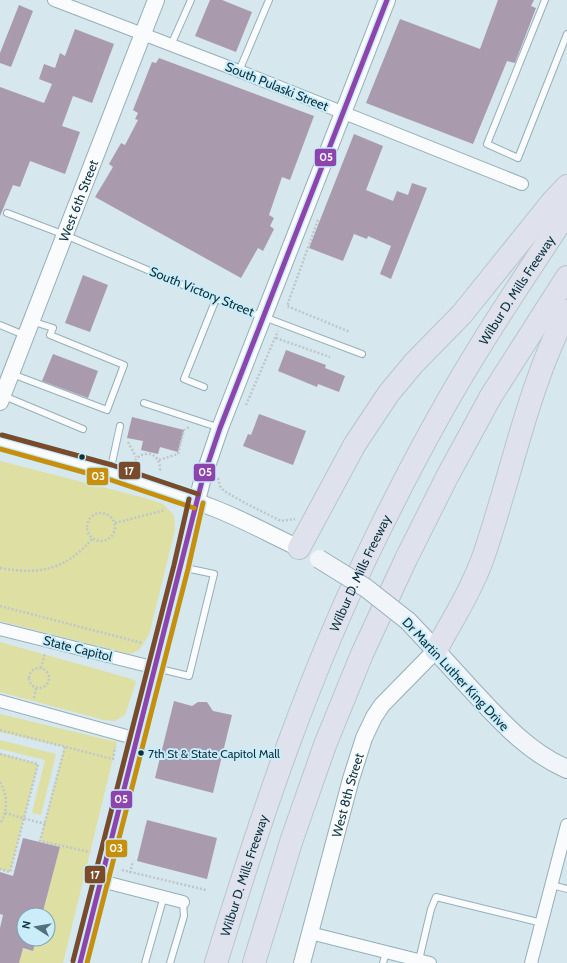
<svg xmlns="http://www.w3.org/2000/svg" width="567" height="963" font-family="Cabin,sans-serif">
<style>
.green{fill:#dedfa3}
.building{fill:#a99bad}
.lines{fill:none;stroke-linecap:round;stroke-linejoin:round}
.service-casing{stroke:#95afb8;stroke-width:8}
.minor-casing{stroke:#95afb8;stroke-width:14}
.tertiary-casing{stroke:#95afb8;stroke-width:18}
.secondary-casing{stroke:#95afb8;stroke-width:20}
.motorway-casing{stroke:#b7c5cb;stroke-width:24}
.path{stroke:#bdc7cb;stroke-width:2.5;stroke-dasharray:2 2;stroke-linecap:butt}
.service{stroke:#f9fbfc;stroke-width:6}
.minor{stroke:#f9fbfc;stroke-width:12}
.tertiary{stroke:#f9fbfc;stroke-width:16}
.secondary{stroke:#f1f4f8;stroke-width:18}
.motorway{stroke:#dfe2ed;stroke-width:22}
.secondary-bridge-casing{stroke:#95afb8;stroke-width:20;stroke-linecap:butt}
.secondary-bridge{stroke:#f1f4f8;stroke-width:18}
.bus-1-casing{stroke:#cbecf9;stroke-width:8}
.bus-2-casing{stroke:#cbecf9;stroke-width:8}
.bus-3-casing{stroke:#cbecf9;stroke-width:8}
.bus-1{stroke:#8e44ad;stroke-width:5}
.bus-2{stroke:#c88f0d;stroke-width:5}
.bus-3{stroke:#7a4b2a;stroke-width:5}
.bus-dot{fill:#0a323f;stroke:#cbecf9;stroke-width:1.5}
.labels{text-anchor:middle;stroke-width:4;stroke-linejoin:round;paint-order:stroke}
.bus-label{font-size:12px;fill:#0a323f;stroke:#cbecf9;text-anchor:start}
.street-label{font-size:13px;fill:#0a323f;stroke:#cbecf9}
.line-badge{stroke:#cbecf9;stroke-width:1.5}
.badge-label{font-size:11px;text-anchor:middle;font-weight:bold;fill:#fff}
</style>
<rect width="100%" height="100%" fill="#d6e7ee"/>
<path class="green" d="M0,461L145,498L163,504L174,515L175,530L149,635L139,650L130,654L0,621Z
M0,642L132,679L136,682L125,715L115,721L104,720L0,692Z
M0,714L117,742L63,963H19L11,947L33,951L36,939H48V915H42L60,847L40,841L64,747L0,732Z
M0,740L56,754L41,815L32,813L45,760L0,749Z
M0,753L38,764L10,872L0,869Z"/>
<path class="building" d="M210,0H222L252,12L236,52L195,36Z
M498,0H534L531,6L536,8L515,63L507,61L473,144L366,103L400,19L480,49Z
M19,5L33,11L11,67L0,63V53Z
M75,29L114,44L92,103L73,96L62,126L80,132L65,174L30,161L20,187L13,185L0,216V87L44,103L52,84L39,79L44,64L55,68L60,53L65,56Z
M159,58L314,116L290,180L282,177L269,215L274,218L270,226L274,229L263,251L258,248L241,278L95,197L113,167L109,164L121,143L125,145L138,120L135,119L138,113L133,110L152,62L156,63Z
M354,134L383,146L366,190L393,201L397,191L408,195L412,183L427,188L391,279L380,274L391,246L368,236L367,239L354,234L343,261L309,248Z
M83,275L108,285L90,332L65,323Z
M286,350L326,365L325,368L345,376L339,392L318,384L317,387L278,371Z
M53,354L98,371L88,398L42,381Z
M259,414L306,431L293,465L243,446L248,434L251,435Z
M132,417L184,430L178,452L160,447L158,454L141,450L143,441L127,438Z
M174,701L192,706L198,702H207L213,711L232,715L213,793L155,778Z
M147,820L217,838L207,879L137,861Z
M23,838L60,847L42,915H24V939H36L33,951L23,948L19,963H0V928L3,915L0,914V872L13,876Z"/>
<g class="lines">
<defs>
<path id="service" d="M545,0L487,144L518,158L567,34
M171,45L191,0
M239,71L269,0
M7,213L65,235L216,299L362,354
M0,325L24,335
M12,374L107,410L124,365L50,335L53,328L31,321
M204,387L184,379L216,299
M4,396L83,429
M144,403L220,428
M110,472L120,426
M156,668L189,676L214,574L181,567
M552,885L567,889
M419,960L431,909L436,897L542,923
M145,963L164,896
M170,963L184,916L183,902
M383,963L386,952"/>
<path id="minor" d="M54,0L239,71L522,184
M0,629L156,668
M0,701L137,739
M101,881L183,902
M310,933L430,963
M531,963L567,825"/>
<g id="tertiary">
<path id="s1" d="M0,402L156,0"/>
<path d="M0,442C73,461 146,481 216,509C244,520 271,535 299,548"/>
<path d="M80,963L202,481L220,428L387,0"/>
<path id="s2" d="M302,963L351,779L364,738L374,717L382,705L436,650"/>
</g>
<path id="secondary" d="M408,621C429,643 449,665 469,687C499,719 526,751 567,769"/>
<g id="motorway">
<path d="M299,548L355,444L389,393L414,363L462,314L552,202L567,186"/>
<path d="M436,650C453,619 472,589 484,555C512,473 527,389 567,311"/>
<path id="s3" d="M216,963C261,816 310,670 378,533C408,472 440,411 476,353C505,305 537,259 567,212"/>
<path d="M254,963L292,839L325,745L362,654L406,559L447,477L491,396L567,277"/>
</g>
</defs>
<use href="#service" class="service-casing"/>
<use href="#minor" class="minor-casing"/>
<use href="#tertiary" class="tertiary-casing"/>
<use href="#secondary" class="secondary-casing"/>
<use href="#motorway" class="motorway-casing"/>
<path class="path" d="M318,220L287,306L350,332
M276,338L330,357
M246,405L278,331
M128,442L136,457
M159,460L178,454L184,430L189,427
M133,464C141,448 161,451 160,471
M218,478L220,486L224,491L247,504L281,521L295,519
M87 527a14 14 0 1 1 28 0a14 14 0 1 1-28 0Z
M115,523L165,510
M0,568C41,575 65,570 93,538
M0,606L142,643
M29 678a10 10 0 1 1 20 0a10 10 0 1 1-20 0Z
M41,668L45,653
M34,698L36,688
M0,730L113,759L115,747
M65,747L40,841L90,852
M0,754L38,764L10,872L0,869
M0,782C8,796 8,810 0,824
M5,813L45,824
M122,870L206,890
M130,873L133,861"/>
<use href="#service" class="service"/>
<use href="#minor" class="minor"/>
<use href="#tertiary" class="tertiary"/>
<use href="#secondary" class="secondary"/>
<use href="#motorway" class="motorway"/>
<defs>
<path id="secondary-bridge" d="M319,559L366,588L408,621"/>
</defs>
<use href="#secondary-bridge" class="secondary-bridge-casing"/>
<use href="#secondary-bridge" class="secondary-bridge"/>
<defs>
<path id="bus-1" d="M80,963L202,481L220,428L387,0"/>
<path id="bus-2" d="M0,449L108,479L194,508
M87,963L188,569L203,503"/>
<path id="bus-3" d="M2,435L112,465L198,494
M73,961L174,565L189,499"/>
</defs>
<use href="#bus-1" class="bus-1-casing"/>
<use href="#bus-2" class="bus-2-casing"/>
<use href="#bus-3" class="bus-3-casing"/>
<use href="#bus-1" class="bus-1"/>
<use href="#bus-2" class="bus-2"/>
<use href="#bus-3" class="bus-3"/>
</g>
<g class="bus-dot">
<circle cx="82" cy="457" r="3.5"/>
<circle cx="141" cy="753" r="3.5"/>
</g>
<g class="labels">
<g class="bus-label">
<text x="148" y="758">7th St &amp; State Capitol Mall</text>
</g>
<g class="street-label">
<text transform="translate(277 86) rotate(22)" y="5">South Pulaski Street</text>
<text dy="5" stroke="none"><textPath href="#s1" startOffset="216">West 6th Street</textPath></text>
<text dy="5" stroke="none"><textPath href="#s3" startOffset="740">Wilbur D. Mills Freeway</textPath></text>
<text transform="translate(202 291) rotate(22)" y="5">South Victory Street</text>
<text dy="5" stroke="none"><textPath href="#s3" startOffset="416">Wilbur D. Mills Freeway</textPath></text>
<text transform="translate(78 648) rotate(14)" y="5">State Capitol</text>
<text transform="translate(456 674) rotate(47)" y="5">Dr Martin Luther King Drive</text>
<text dy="5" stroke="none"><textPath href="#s2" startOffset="174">West 8th Street</textPath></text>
<text dy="5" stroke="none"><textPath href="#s3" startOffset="92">Wilbur D. Mills Freeway</textPath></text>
</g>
</g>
<g class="line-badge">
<rect x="314" y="148" width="23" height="19" rx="4" fill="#8e44ad"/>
<rect x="118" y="461" width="23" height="19" rx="4" fill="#7a4b2a"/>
<rect x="193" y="463" width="23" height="19" rx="4" fill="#8e44ad"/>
<rect x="86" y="467" width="23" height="19" rx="4" fill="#c88f0d"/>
<rect x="110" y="790" width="23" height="19" rx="4" fill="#8e44ad"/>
<rect x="105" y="839" width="23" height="19" rx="4" fill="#c88f0d"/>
<rect x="84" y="865" width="22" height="19" rx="4" fill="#7a4b2a"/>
</g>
<g class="badge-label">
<text x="326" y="161">05</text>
<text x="129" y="475">17</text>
<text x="205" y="476">05</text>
<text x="98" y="480">03</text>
<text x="121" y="803">05</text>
<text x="116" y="852">03</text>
<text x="95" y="879">17</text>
</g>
<g transform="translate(36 927) rotate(282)"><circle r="19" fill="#cbecf9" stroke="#7ea2af"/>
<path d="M0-3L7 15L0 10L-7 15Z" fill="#51717c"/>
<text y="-6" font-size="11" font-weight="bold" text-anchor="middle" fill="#0a323f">N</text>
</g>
</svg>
